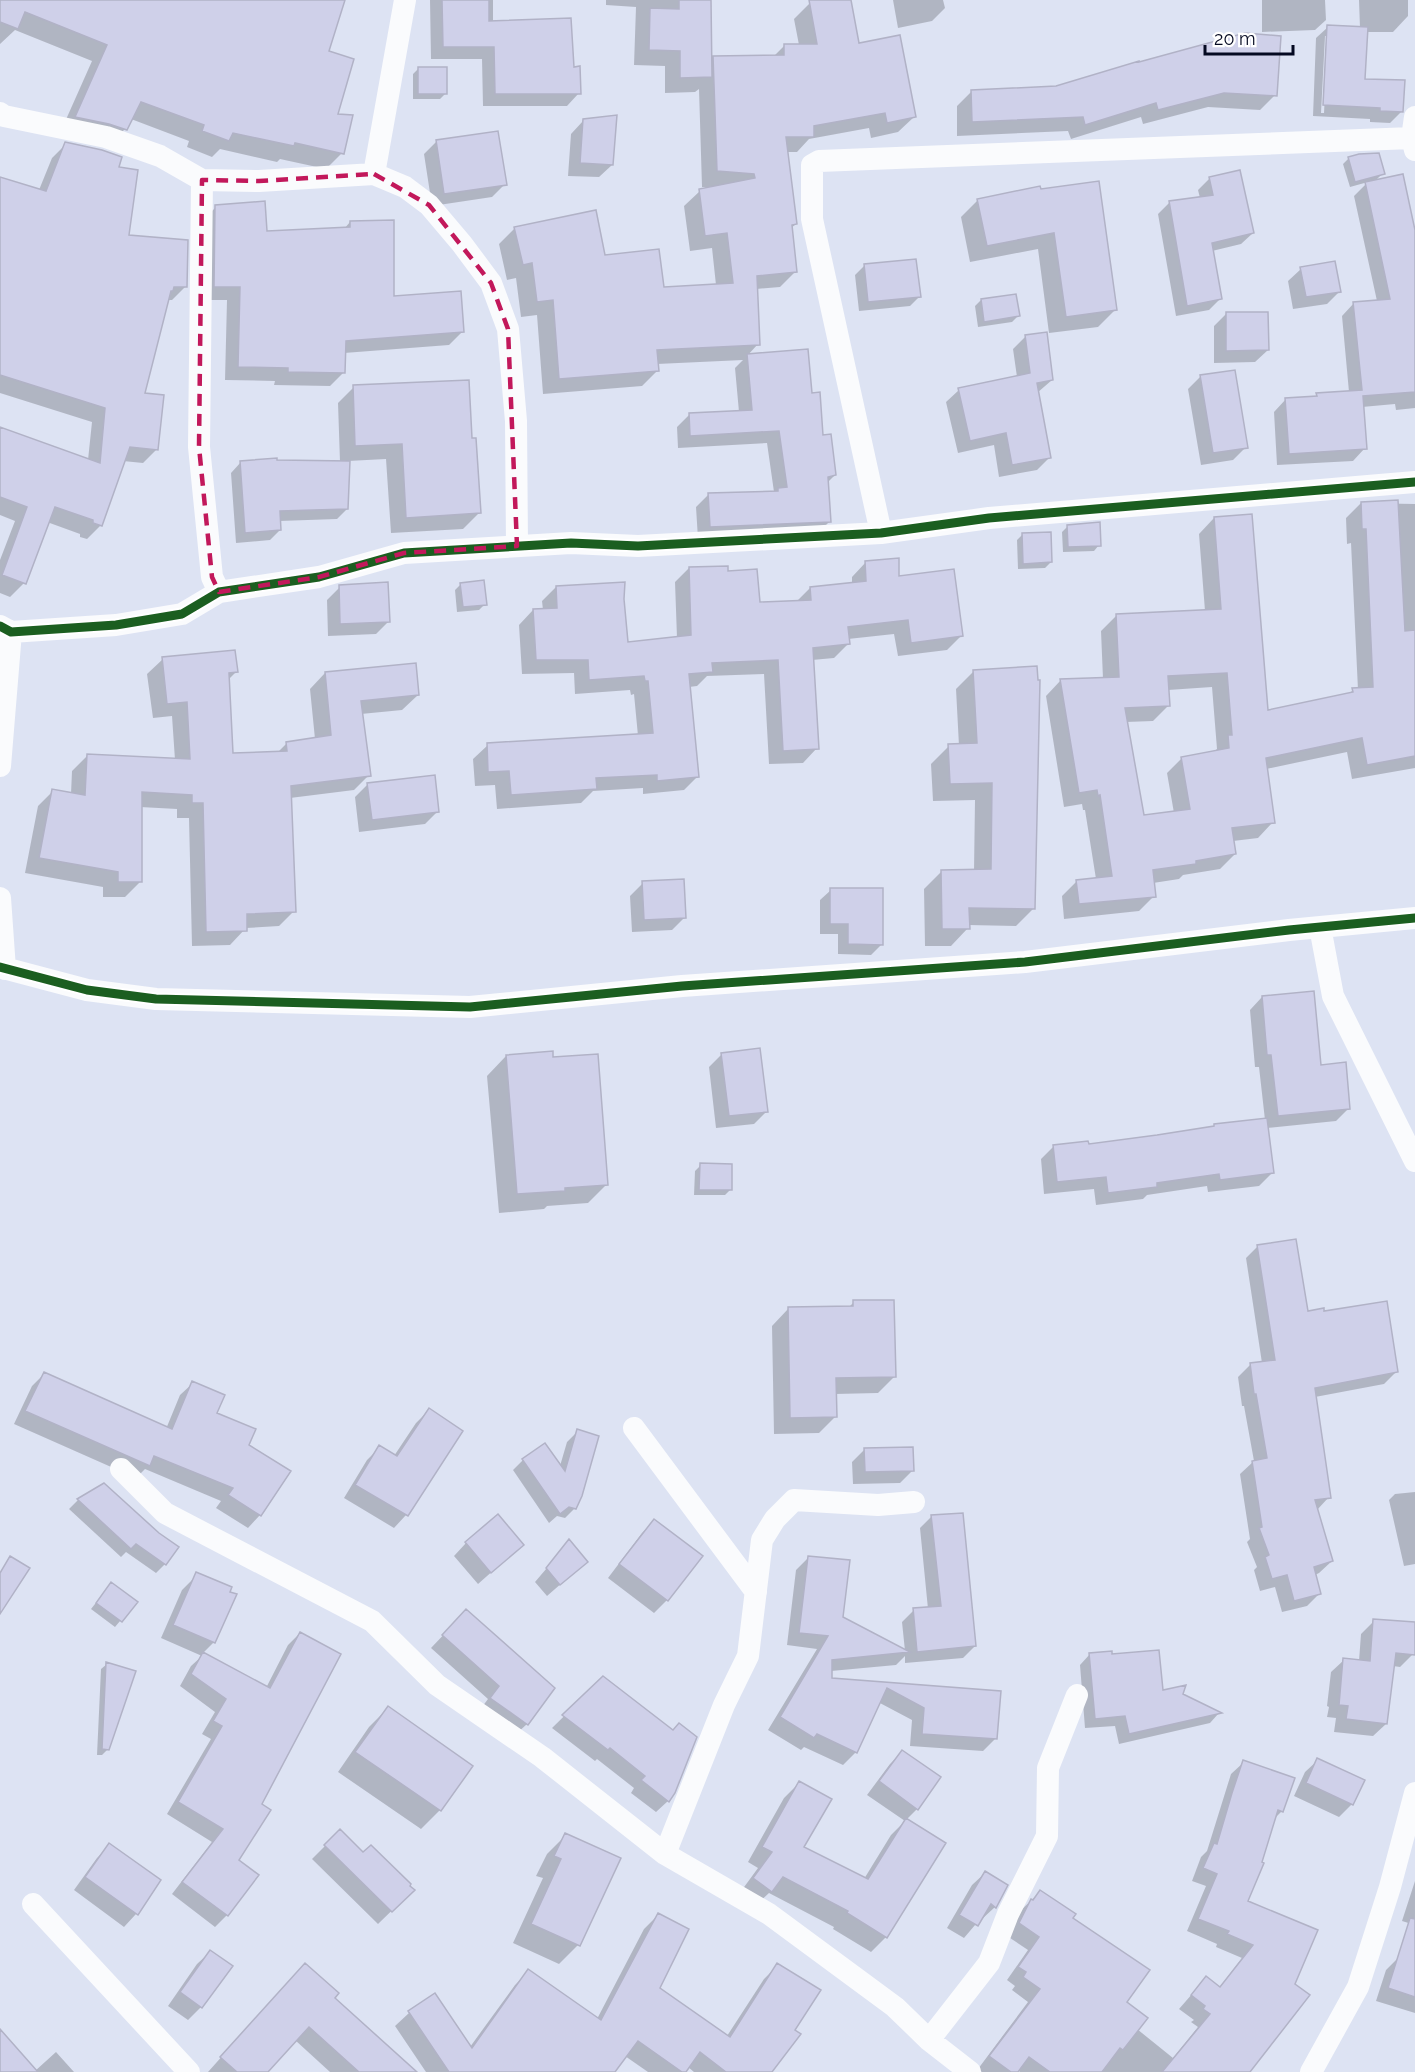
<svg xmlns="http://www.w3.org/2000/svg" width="1415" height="2072" font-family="Raleway,sans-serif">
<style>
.shadow{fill:#0003;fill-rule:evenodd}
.building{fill:#cfd0e9;stroke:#b1b2c6;stroke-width:1.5;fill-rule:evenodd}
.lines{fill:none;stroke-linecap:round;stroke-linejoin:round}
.street{stroke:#fafbfd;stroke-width:22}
.cycleway-casing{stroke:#fff;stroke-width:13}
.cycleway{stroke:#1b5e20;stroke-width:9}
.marked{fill:none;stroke:#c2185b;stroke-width:4.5;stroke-dasharray:12 8;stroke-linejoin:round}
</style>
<rect width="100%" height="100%" fill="#dde3f3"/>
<path class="shadow" d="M0,0H343L328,52L342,153L326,169L280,159L277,162L220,149L212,157L187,147L189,141L131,119L125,129L109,145L60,133L92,61L15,30L0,44Z
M430,0H493V22L572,68L579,93L567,106H483L482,59H431Z
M606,0H709L710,61L714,58L773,57L785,45H799L794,19L810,3L827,0H850L858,45L914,117L898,132L871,138L869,128L809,139L797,152H786L796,224L791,228L796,271L780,287L756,289L758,344L747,356L806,351L810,394L835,475L827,483L830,521L817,534L698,539L696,507L709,494L774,492L767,443L678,448L677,427L690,414L739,412L735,368L743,360L657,364V371L642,386L543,394L537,315L521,317L516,278L507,280L499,244L515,228L604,257L663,288L716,285L712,248L690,251L684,206L700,191L711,187H702L699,89L695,92L665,93V66L634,65L636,7L606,5Z
M893,0H943L945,8L932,21L898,28Z
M1262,0H1325L1326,20L1315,30L1262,32Z
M1359,0H1408V16L1393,32H1366L1363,80L1401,112L1390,123L1370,122V119L1313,116L1316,38L1328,27L1360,28ZM1325,36H1328L1324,113H1321Z
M1138,62L1275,95L1260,110L1208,107L1143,124L1141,117L1071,139L1068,131L957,136V106L972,91L1057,87Z
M419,68L446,93L440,99H413V74Z
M583,121L612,165L599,177L568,176L571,134Z
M437,141L505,184L492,197L432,206L424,154Z
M66,144L117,168L127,236L186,286L172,300H167L143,394L157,449L143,463L123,461L101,525L87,539L80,537V534L47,522L24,583L10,597L0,593V560L15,521L0,515V428L88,460L92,422L0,393V179L39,190L52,158Z
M1349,158L1383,173L1374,182L1415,236V408L1396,410L1395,404L1362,407L1365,448L1353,461L1277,465L1274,412L1286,399L1349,392L1342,316L1354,303L1377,301L1354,196L1368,182L1350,187L1343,164Z
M1210,178L1253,233L1241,244L1212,251L1220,299L1209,310L1176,316L1158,214L1169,203L1200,198L1198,190Z
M1040,191L1115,310L1098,327L1049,333L1038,249L970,262L961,217L978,200Z
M216,207L266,232L344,229L350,222L393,298L463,331L449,345L344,353V372L330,386L274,385L275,381L225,380L227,300H201L202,221Z
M864,266L920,296L910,306L859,311L855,275Z
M1301,269L1340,291L1327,304L1293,309L1288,281Z
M981,300L1018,316L1012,322L978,327L975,306Z
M1226,314L1268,350L1255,362L1214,363V326Z
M1026,336L1052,380L1037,393L1049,458L1037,470L999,477L994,445L958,453L946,402L959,390L1017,377L1013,349Z
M1201,376L1246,447L1233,460L1201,465L1188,389Z
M354,387L471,440L479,513L463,529L391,533L386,459L348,461L347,509L337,519L279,521L280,530L270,540L236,543L231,473L241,462H340L338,403Z
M1361,503L1415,504V768L1352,779L1347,752L1266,769L1273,822L1258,838L1233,841L1235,854L1220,869L1183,875L1179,879L1153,883L1154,896L1139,911L1064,919L1062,896L1077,881L1096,879L1085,810H1083L1082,804L1064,807L1046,696L1061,680L1103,679L1101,631L1116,616L1205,611L1199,534L1214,518L1267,712L1349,694L1353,690H1358L1351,543L1347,544L1346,518ZM1212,687L1217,749L1214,752L1182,758L1167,773L1174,813L1142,817L1126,722L1153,721L1169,705L1168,690Z
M1068,526L1099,545L1094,551L1063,552L1062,532Z
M1023,534L1051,562L1045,568L1018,569L1017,540Z
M866,562L898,578L962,635L947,650L898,656L894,634L848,639V644L834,658L812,660L817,748L803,763L769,764L764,674L707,676L697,686L689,687L698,776L684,790L643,794V788L593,791L581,803L497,809L495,785L475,786L473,759L488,745L638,736L634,694L631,695L630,690L575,694L574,673L522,674L519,625L533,610H543L542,601L556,587L622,599L627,644L677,638L675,582L689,568L726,573L758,604L796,602L810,588L852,584V577Z
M461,584L485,604L479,610L457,612L455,590Z
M340,587L389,621L376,634L328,636L327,600Z
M163,659L236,672L228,680L232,755L277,753L287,743L315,739L310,689L325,673L418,695L402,710L361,714L369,775L354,790L290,798L294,911L279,926L246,928L230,945L192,946L189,818H177V809L140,807V882L125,897H103V887L25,873L38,806L53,791L71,794L72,771L88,755L175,760L172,716L153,718L147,674Z
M974,671L1034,908L1016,926L968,925V928L951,946H925L924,889L941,872L974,871L975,800L933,801L931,764L949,746H959L956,689Z
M368,784L437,812L425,824L359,832L355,797Z
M643,883L685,917L672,930L632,932L630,896Z
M831,890L882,944L871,955L838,954V934H820V900Z
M1262,997L1349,1108L1336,1121L1267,1128L1272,1173L1259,1186L1208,1192L1207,1186L1147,1195L1143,1199L1096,1205L1094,1189L1044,1194L1041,1159L1054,1146H1087L1212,1128L1214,1126L1265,1120L1259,1067H1255L1250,1010Z
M722,1054L767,1111L754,1124L716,1128L709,1067Z
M506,1056L552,1059L607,1184L588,1203L547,1206L544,1209L499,1213L487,1076Z
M701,1165L731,1189L725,1195H694L695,1171Z
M1258,1246L1307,1313L1396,1372L1384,1384L1315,1397L1329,1497L1317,1510L1332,1561L1319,1573L1315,1575L1320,1593L1307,1606L1282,1612L1275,1587L1260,1591L1254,1570L1257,1567L1247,1542L1250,1539L1240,1474L1254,1461L1244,1406H1242L1238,1377L1251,1364L1262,1363L1246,1258Z
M854,1302L895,1376L878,1393L835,1394V1417L819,1433L774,1434L772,1326L788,1309L848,1308Z
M44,1374L166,1429L180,1395L193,1383L215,1413L247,1446L260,1515L248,1528L216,1508L221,1501L145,1469L136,1478L14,1424L32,1386Z
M429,1410L461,1432L406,1515L394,1528L344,1498L367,1460L380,1447L394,1456L416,1423Z
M578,1431L575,1508L565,1518L557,1516L549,1523L513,1470L523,1460L560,1466L567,1442Z
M865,1449L912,1471L900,1483L853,1484L852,1462Z
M104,1485L165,1564L156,1573L126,1552L121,1557L69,1509L78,1500Z
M1415,1492V1564L1404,1566L1389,1500L1395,1494Z
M932,1516L975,1646L963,1658L905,1663V1656L896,1665L831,1671V1679L999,1692L996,1738L983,1751L910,1746L912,1720L878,1702L856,1752L843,1765L804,1747L801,1750L768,1730L817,1649L787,1645L796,1570L809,1557L841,1618L905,1651L902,1622L914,1610L928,1609L920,1528Z
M654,1521L701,1556L667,1600L654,1613L608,1578L642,1533Z
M569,1542L586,1562L547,1596L535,1582Z
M466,1543L522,1545L478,1584L454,1556Z
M195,1577L214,1642L202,1654L266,1688L288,1645L300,1633L260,1805L237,1860L257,1876L227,1915L215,1927L172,1894L212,1842L167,1814L211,1739L202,1734L215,1712L180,1686L191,1666L202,1656L161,1638L182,1590Z
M106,1590L136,1602L115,1627L91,1609Z
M1374,1621L1415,1624L1413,1654L1400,1667L1393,1666L1386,1724L1373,1736L1334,1732L1336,1718L1327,1717L1329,1707L1327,1706L1331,1672L1344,1660L1359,1661L1361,1634Z
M450,1628L553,1689L527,1724L514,1736L479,1711L488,1699L431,1648Z
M1090,1654L1111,1656L1162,1692L1181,1695L1219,1713L1210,1723L1119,1744L1115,1726L1085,1728L1080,1665Z
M107,1664L108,1749L102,1755H97L101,1669Z
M603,1678L668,1801L656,1812L631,1793L634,1788L597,1759L595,1761L552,1728Z
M388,1708L471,1766L440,1810L421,1829L338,1772L369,1727Z
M902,1752L917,1809L906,1820L944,1843L886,1937L871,1952L833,1929L834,1927L769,1893L755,1906L739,1894L758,1868L748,1862L784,1798L799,1783L802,1847L864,1879L891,1835L905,1821L867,1795L890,1764Z
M1318,1760L1352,1804L1339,1817L1294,1796L1305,1772Z
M1244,1762L1282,1811L1274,1819L1246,1902L1316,1931L1225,2072H1020L1018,2070L1016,2072H982L978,2069L1028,2002L1012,1990L1015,1986L1007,1980L1028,1950L1007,1936L1018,1913L1040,1892L1071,1919L1125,2003L1137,2029L1173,2058L1198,2027L1191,2022L1194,2020L1179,2009L1206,1978L1219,1988L1242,1958L1216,1947L1217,1944L1187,1931L1206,1886L1192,1881L1201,1857L1207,1851L1231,1774Z
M340,1831L363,1854L413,1890L378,1924L312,1859Z
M566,1835L578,1945L559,1964L513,1943L543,1878L536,1876L547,1854Z
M110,1845L158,1881L136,1914L124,1927L74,1890L97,1858Z
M985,1873L995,1907L982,1919L981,1918L964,1938L947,1928L972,1885Z
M1415,1881V1925L1402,1921Z
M658,1915L659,1988L727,2036L764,1979L778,1965L793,2030L770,2072H694L688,2067L684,2072H648L625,2056L614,2072H426L395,2026L409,2013L434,1995L470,2047L515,1985L529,1971L597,2019L644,1929Z
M210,1952L231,1966L201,2007L188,2020L168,2006L197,1964Z
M1398,1958L1415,1963V2013L1376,2001L1386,1970Z
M292,1978L333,1998L415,2072H330L295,2040L266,2072H208Z
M0,2032L35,2071L56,2052L74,2072H0Z"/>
<path class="building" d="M0,0H345L329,51L354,59L338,114L353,115L344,154L295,143L294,146L233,133L229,141L202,131L204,125L141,102L127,130L109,124L75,117L107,45L25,12L18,29L0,22Z
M442,0H489V21L571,18L574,67L580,66L581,94H495L494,47H443Z
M679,0H711L712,77L680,78V51L649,50L650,8L679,9Z
M809,0H851L859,43L900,35L916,117L887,123L885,113L814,126V137H786L797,224L792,225L797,272L757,276L760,345L657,350L659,371L559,379L553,300L537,302L532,263L523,265L514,227L596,210L605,255L659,249L664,287L733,283L727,233L705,236L699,189L755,178L754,174L717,171L713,56L784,55V44H817Z
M1327,25L1368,27L1365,79L1405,80L1403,112L1380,111V108L1323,105Z
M1245,33L1281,36L1277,96L1224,93L1158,110L1156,103L1085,125L1083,117L972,122L971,90L1056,86L1139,61V62Z
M418,67H447V94H418Z
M617,115L613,165L580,163L583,119Z
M498,131L507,185L444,194L436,140Z
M65,142L102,150L122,157L119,167L138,170L129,235L188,240L187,287H174L173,291H171L145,393L164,395L158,450L130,447L102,526L93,523V520L55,507L26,584L2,575L27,507L0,497V427L100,463L105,408L0,375V177L46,191Z
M1379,153L1385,174L1355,182L1348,157L1359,154Z
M1240,170L1254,233L1212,243L1222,299L1187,306L1169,201L1213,195L1209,177Z
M1403,174L1415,230V392L1363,396L1367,449L1289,454L1285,398L1317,396L1316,393L1362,390L1353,302L1390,299L1365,182Z
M1099,181L1117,310L1066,317L1054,233L987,246L977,199L1040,186L1041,189Z
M265,201L267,231L350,227V221L394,220V296L461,291L464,332L346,341L345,373L288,372V368L238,367L240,287H214L215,205Z
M916,259L921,297L868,302L864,264Z
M1335,261L1341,292L1306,297L1300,267Z
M1016,294L1020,316L984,322L981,299Z
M1226,312H1268L1269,350L1226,351Z
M1047,332L1053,380L1037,383L1051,458L1012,465L1006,433L970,441L958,388L1030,373L1025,335Z
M808,349L812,393L820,392L823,435L831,434L836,475L828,477L831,522L710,527L708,493L778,491V488L787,487L779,431L690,436L689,413L752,410L747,354Z
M1235,370L1248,448L1213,453L1200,375Z
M469,380L472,438H476L481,513L406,518L402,444L355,446L353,385Z
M277,458V460L350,461L348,509L280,511L281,530L245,533L240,461Z
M1398,500L1405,631L1415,630V756L1367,765L1362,738L1266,758L1275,823L1232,828L1236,854L1196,861V864L1153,870L1156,897L1079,904L1076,880L1112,876L1100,795L1098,796L1097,790L1079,793L1060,679L1119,677L1116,614L1221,609L1214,517L1252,514L1268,710L1353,692L1352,688L1373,687L1366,529H1362L1361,502ZM1227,673L1232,735H1228L1229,748L1181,757L1190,809L1144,815L1125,708L1170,706L1168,676Z
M1100,522L1101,546L1068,547L1067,525Z
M1051,532L1052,562L1023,564L1022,533Z
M899,558V576L954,569L963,636L911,643L908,620L848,627L850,644L813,648L819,749L783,751L778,660L712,663L713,672L689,674L699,777L657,781V775L596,778L597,789L511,795L509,771L488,772L487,743L653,733L648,681H645L644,676L589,680L588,660H536L533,609L557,608L556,586L625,582L624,599L628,642L691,635L689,567L728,566V571L757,569L760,602L811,600L810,587L866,581L865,561Z
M484,580L487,605L463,607L460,583Z
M388,582L390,622L340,624L339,585Z
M235,650L238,672L229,673L233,753L287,751L286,742L331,735L325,672L416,663L419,695L361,701L371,776L291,786L296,912L247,914V931L206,932L203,803H192V795L142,792V882H118V872L39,858L52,789L85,795L87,754L190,759L187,702L167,704L162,657Z
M1037,666L1038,680H1040L1035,909L969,908L970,929H942L941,870L991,869L992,783L950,784L948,744L977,743L973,670Z
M435,775L439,812L372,820L367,783Z
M684,879L686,918L644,920L642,881Z
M830,888H883V945L848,944V924H830Z
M1314,991L1321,1065L1346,1062L1350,1109L1278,1116L1271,1055H1267L1262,996Z
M760,1048L768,1112L729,1116L721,1053Z
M553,1051V1057L598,1054L608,1185L565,1188V1191L517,1194L506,1055Z
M1267,1118L1274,1173L1220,1180L1219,1174L1157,1183V1187L1108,1193L1106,1177L1057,1182L1053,1145L1088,1141L1089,1144L1157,1135L1214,1126V1124Z
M700,1163L732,1164V1190H699Z
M1296,1239L1308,1311L1324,1308V1311L1387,1301L1398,1372L1315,1388L1331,1498L1315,1500L1333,1561L1314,1567L1321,1594L1294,1601L1287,1575L1272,1579L1265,1557L1269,1555L1259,1528L1262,1527L1252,1461L1267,1458L1256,1394H1254L1250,1363L1275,1360L1257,1245Z
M853,1300H894L896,1377L836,1378L837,1417L790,1418L788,1307L853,1306Z
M44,1372L172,1429L192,1381L225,1395L217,1413L256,1429L249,1445L291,1471L261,1516L228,1495L233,1488L154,1456L150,1466L25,1411Z
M429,1408L463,1431L408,1516L355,1485L379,1445L397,1456Z
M577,1429L599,1436L582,1496L576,1509L569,1507L560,1514L522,1459L545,1443L565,1471Z
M913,1447L914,1471L865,1472L864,1448Z
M104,1483L159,1533L179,1547L166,1565L136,1544L131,1549L77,1499Z
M963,1513L976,1646L917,1652L913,1608L941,1606L931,1515Z
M498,1514L524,1545L491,1573L465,1542Z
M654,1519L703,1556L668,1601L619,1564Z
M569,1539L588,1562L560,1585L546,1568Z
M10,1556L30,1568L0,1614V1573Z
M808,1556L850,1560L843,1617L910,1652L832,1660V1678L1001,1691L997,1739L922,1734L924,1708L887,1688L857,1753L817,1734L814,1738L780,1717L828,1636L799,1633Z
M196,1572L232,1587L230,1592L237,1594L215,1643L173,1625Z
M111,1582L138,1602L122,1622L96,1603Z
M466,1609L555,1688L528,1725L490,1698L499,1686L442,1635Z
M1373,1619L1415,1622V1655L1396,1653L1387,1724L1346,1719L1348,1706L1339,1705L1343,1658L1370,1661Z
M300,1632L341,1654L262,1804L271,1810L239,1860L259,1875L228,1916L182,1882L223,1829L178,1802L222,1726L213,1721L226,1699L191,1674L203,1652L270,1688Z
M1159,1650L1163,1690L1186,1685L1183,1694L1222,1713L1129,1734L1125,1716L1095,1719L1089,1653L1112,1651V1654Z
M106,1662L136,1671L109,1750L102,1749Z
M603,1676L673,1730L679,1723L697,1737L675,1793L669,1802L641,1780L645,1776L610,1748L608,1750L562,1715Z
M388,1706L473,1766L441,1811L355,1752Z
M902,1750L941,1777L918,1810L879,1781Z
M1317,1758L1365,1780L1353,1805L1306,1783Z
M1243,1760L1295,1778L1283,1812L1278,1810L1262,1862L1264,1863L1248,1901L1318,1930L1295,1984L1310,1995L1250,2072H1162L1210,2014L1203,2009L1205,2006L1191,1995L1206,1976L1220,1987L1253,1945L1227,1934L1229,1931L1198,1919L1217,1874L1203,1868L1214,1843L1217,1844L1232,1793Z
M799,1781L832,1799L804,1847L868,1879L906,1818L946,1843L887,1938L847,1913L848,1911L783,1877L772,1892L753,1878L772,1852L762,1847Z
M340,1829L363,1852L371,1845L411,1884L410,1886L415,1890L392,1912L324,1845Z
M565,1833L621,1858L580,1946L531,1924L561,1859L554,1856Z
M109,1843L161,1880L138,1915L85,1877Z
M985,1871L1008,1885L996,1908L991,1904L978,1926L959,1915Z
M1040,1890L1076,1914L1073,1918L1150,1970L1127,2002L1148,2018L1123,2050L1120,2048L1102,2072H1050L1029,2057L1018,2072H1011L989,2056L1040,1989L1023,1977L1026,1972L1018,1967L1039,1937L1019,1923L1031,1899L1033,1900Z
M658,1913L689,1929L660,1988L730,2037L777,1963L821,1990L795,2030L801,2034L772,2072H726L700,2052L686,2072H682L638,2041L615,2072H449L408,2011L435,1993L472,2048L528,1969L601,2020Z
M1410,1918L1415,1919V1997L1388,1988Z
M210,1950L233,1966L202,2008L180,1992Z
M305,1963L339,1993L335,1998L417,2072H359L309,2027L268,2072H237L220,2057Z
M0,2029L38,2072H0Z"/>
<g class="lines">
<path class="street" d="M405,0L374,174L405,187L429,205L462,244L491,283L508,329L516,421L517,546
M0,113L4,116L106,137L160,156L202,180L259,181L374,174
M1415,117L1412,138L1415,150
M202,180L199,447L212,577L219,592
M881,533L812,219V165L819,161L1412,138
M0,626L11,632L116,625L182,614L219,592L319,577L404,553L571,543L638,546L881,533L989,518L1415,482
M0,766L11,632
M0,898L5,969
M1320,927L1333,996L1415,1161
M0,967L87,990L156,999L470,1007L682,986L1025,962L1289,930L1415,918
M634,1428L756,1592
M121,1469L165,1513L372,1621L437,1685L542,1757L665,1854L769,1914L895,2007L929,2040L970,2072
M665,1854L724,1705L748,1656L762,1540L775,1519L794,1500L878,1505L914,1502
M33,1904L189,2072
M929,2040L989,1963L1008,1914L1047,1836L1048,1768L1077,1695
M1311,2072L1358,1987L1390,1887L1415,1793"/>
<defs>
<path id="cycleway" d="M0,626L11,632L116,625L182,614L219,592L319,577L404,553L571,543L638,546L881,533L989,518L1415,482
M0,967L87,990L156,999L470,1007L682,986L1025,962L1289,930L1415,918"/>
</defs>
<use href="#cycleway" class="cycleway-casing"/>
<use href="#cycleway" class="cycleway"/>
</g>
<path class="marked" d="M374,174L429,205L491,283L508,329L517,546L404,553L319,577L219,592L212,577L199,447L202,180L259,181Z"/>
<path d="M1205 45v9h88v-9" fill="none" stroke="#040921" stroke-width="3"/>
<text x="1214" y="45" font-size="18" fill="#040921" stroke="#ffffff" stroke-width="4.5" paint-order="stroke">20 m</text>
</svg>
